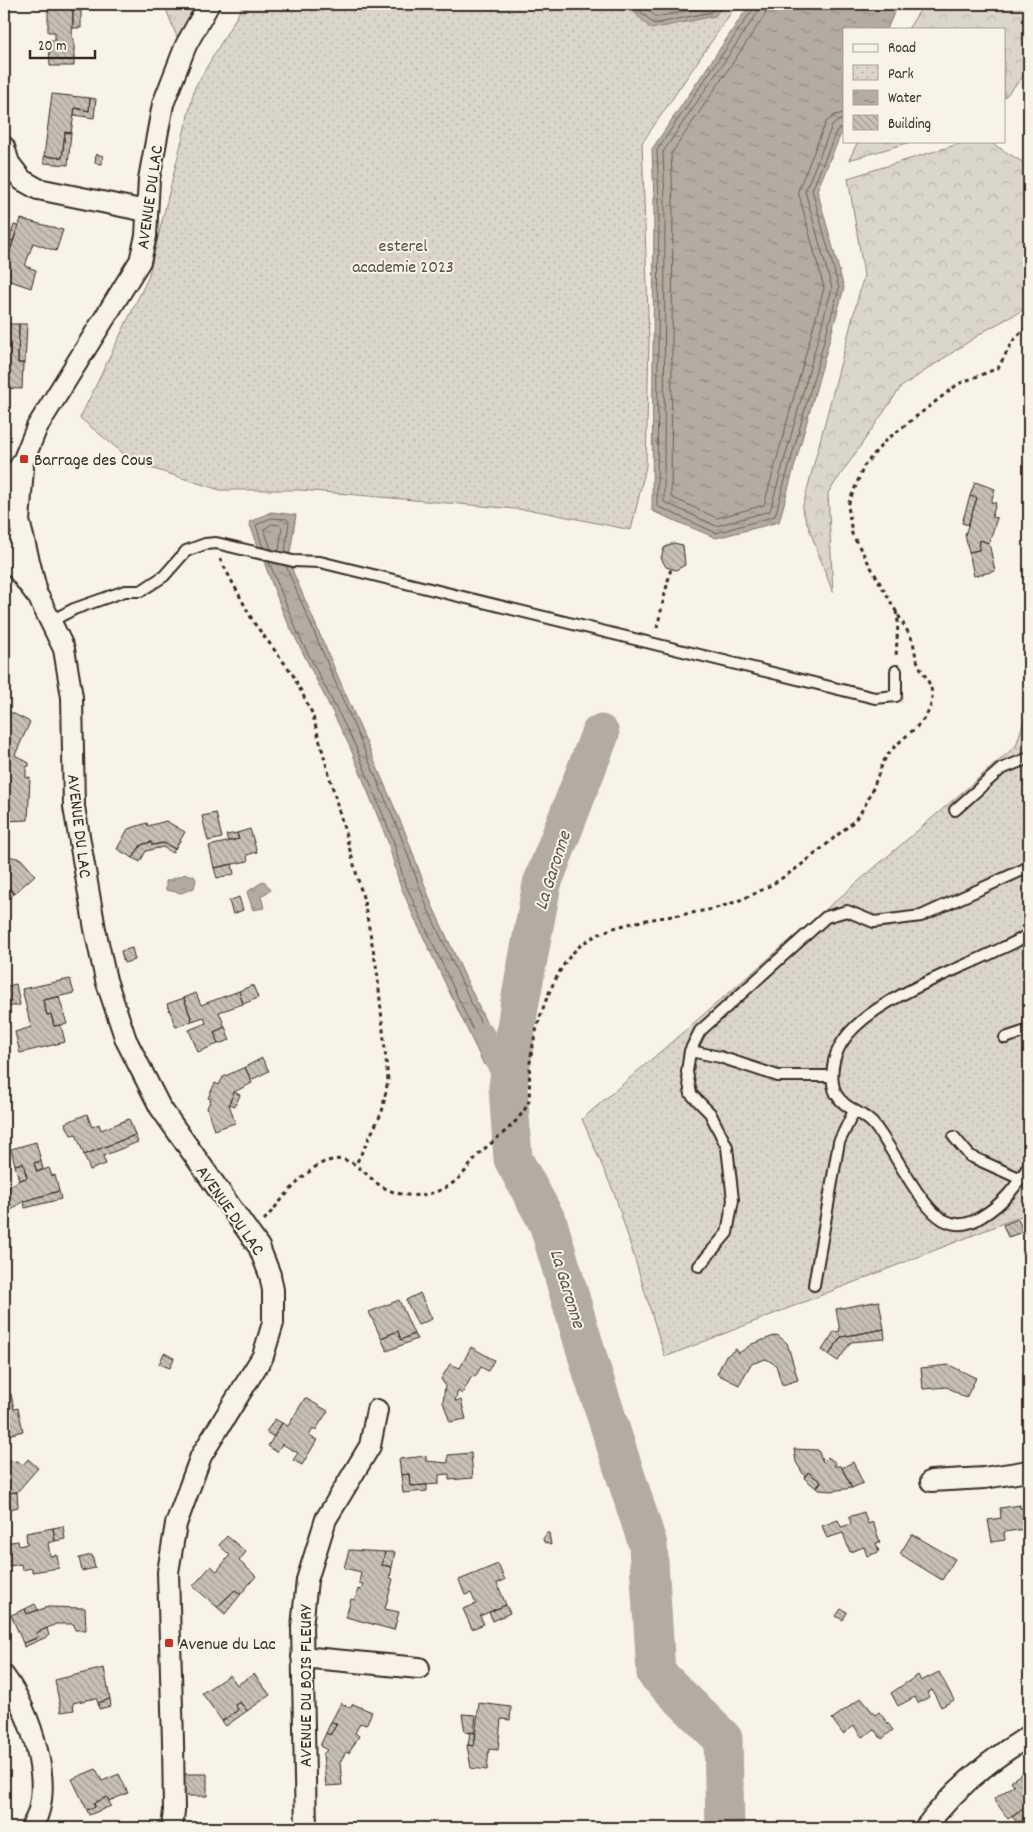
<svg xmlns="http://www.w3.org/2000/svg" width="1033" height="1832" font-family="Dekko,sans-serif">
<style>
.grass{fill:url(#grass-tufts);stroke:#8b8074}
.forest{fill:url(#forest-crowns);stroke:#8b8074}
.park{fill:url(#park-dots);stroke:#8b8074}
.water{fill:url(#water-ripples);stroke:#84786c}
.lines{fill:none;stroke-linecap:round;stroke-linejoin:round}
.shore{stroke:#6b5e52;stroke-width:1}
.canal{stroke:#b4aca0;stroke-width:22}
.river{stroke:#b4aca0;stroke-width:39}
.building{fill:url(#building-back-hatch);stroke:#3b2a1e}
.service-casing{stroke:#3b2a1e;stroke-width:14}
.minor-casing{stroke:#3b2a1e;stroke-width:24}
.path{stroke:#3b2a1e;stroke-width:3;stroke-dasharray:4 4;stroke-linecap:butt}
.service{stroke:#f7f3e8;stroke-width:10}
.minor{stroke:#f7f3e8;stroke-width:20}
.poi-dot{fill:#c8321e;stroke:#f7f3e8;stroke-width:2}
.labels{text-anchor:middle;stroke-width:4;stroke-linejoin:round;paint-order:stroke}
.street-label{font-size:18px;fill:#3b2a1e;stroke:#f7f3e8}
.park-label{font-size:18px;fill:#5b4c41;stroke:#f7f3e8}
.poi-label{font-size:18px;fill:#3b2a1e;stroke:#f7f3e8;text-anchor:start}
.water-label{font-size:19px;font-style:italic;fill:#5f5145;stroke:#f7f3e8}
</style>
<defs>
<pattern id="grass-tufts" width="24" height="20" patternUnits="userSpaceOnUse" patternTransform="scale(1.25)"><rect width="24" height="20" fill="#dbd6cb"/><path d="M3 7l-1-3M5 7V3M7 7l1-3M15 17l-1-3M17 17v-4M19 17l1-3" fill="none" stroke="#bdb8ae"/></pattern>
<pattern id="forest-crowns" width="20" height="18" patternUnits="userSpaceOnUse" patternTransform="scale(1.25)"><rect width="20" height="18" fill="#dbd6cb"/><path d="M2 6a3 3 0 1 1 6 0M12 15a3 3 0 1 1 6 0" fill="none" stroke="#bdb8ae"/></pattern>
<pattern id="park-dots" width="8" height="8" patternUnits="userSpaceOnUse" patternTransform="scale(1.25)"><rect width="8" height="8" fill="#dbd6cb"/><path d="M2 2h.1M6 6h.1" fill="none" stroke="#bdb8ae" stroke-width="1.8" stroke-linecap="round"/></pattern>
<pattern id="water-ripples" width="26" height="14" patternUnits="userSpaceOnUse" patternTransform="scale(1.25)"><rect width="26" height="14" fill="#b4aca0"/><path d="M2 4q2-2 4 0t4 0M15 11q2-2 4 0t4 0" fill="none" stroke="#948c82"/></pattern>
<pattern id="building-back-hatch" width="6" height="6" patternUnits="userSpaceOnUse" patternTransform="scale(1.25)"><rect width="6" height="6" fill="#c8c1b6"/><path d="M-1 5l2 2M0 0l6 6M5-1l2 2" fill="none" stroke="#a49d93"/></pattern>
</defs>
<rect width="100%" height="100%" fill="#f7f3e8"/>
<filter id="ink" filterUnits="userSpaceOnUse"><feTurbulence type="fractalNoise" baseFrequency=".02" numOctaves="2"/><feDisplacementMap in="SourceGraphic" scale="10" xChannelSelector="R" yChannelSelector="G"/><feConvolveMatrix kernelMatrix="1 2 1 2 8 2 1 2 1" color-interpolation-filters="sRGB"/></filter>
<g filter="url(#ink)">
<path class="grass" d="M164,4H197L177,37Z"/>
<path class="forest" d="M924,4H1029V70L1004,98V29H908Z
M858,141H914L849,160Z
M968,141H988L1029,166V307L986,330L901,387L828,493L833,593L802,509L864,275L848,178Z"/>
<path class="park" d="M244,4H737L642,143L649,341L646,466L631,530L538,511L301,490H220L135,463L80,418L148,278L195,87Z
M1029,704V1213L665,1357L615,1195L582,1119L1016,746Z"/>
<path class="water" d="M626,4H724L715,16L651,29Z
M750,4H898L887,29H844V127L817,190L844,288L779,522L716,538L652,511L654,200L652,149Z
M271,512L296,515L290,553L293,572L405,832L432,905L502,1057L484,1065L412,913L399,882L388,842L350,747L283,613L249,522Z
M594,732L607,736L599,780L590,804L559,793L567,772Z
M186,874L194,876L196,880L194,888L181,893L166,890V881Z
M264,881L271,890L261,896L264,908L253,910L247,892Z"/>
<g class="lines">
<path class="shore" d="M633,4L654,24L711,12L718,4
M642,4L656,17L707,7L710,4
M754,4L753,9L657,150L659,200L657,506L716,533L775,516L839,288L812,190L837,130L844,127
M760,4L758,12L663,152L665,201L664,502L716,526L770,511L832,288L805,191L832,126L838,121L844,120
M767,4L765,15L671,154L673,201L671,497L717,518L764,505L824,288L798,191L826,122L835,115L844,113
M263,548L256,525L271,518L287,519L289,522L285,553
M271,549L264,529L272,524L280,525L282,527L279,551
M269,562L299,636L355,745L393,840L404,881L485,1056L488,1058L494,1055V1052L427,907L400,834L286,566
M597,739L600,742L594,778L588,796L585,797L568,790L567,788L572,774Z
M585,766H588L589,768L584,787L581,789L575,784Z"/>
<path class="canal" d="M483,1033L508,1087"/>
<path class="river" d="M600,734L542,884L519,1007L508,1087L513,1159L548,1223L593,1375L648,1545L656,1673L723,1739L725,1828"/>
</g>
<path class="building" d="M54,4H73L72,38L74,39V66H50L49,40H55V32H48V8H54Z
M81,10V28H73V11Z
M52,94L90,98L89,111L75,108L71,133L65,132L62,158L44,156Z
M90,98L96,99L94,118L74,115L75,108L89,111Z
M65,132L71,133L68,165L44,163V156L62,158Z
M96,154L103,156L102,164L95,163Z
M21,219L63,230L56,251L33,243L25,266L36,270L31,288L4,279V268Z
M14,225L18,226L13,241L9,240Z
M4,238L13,241L6,262L4,261Z
M4,324H19L18,363H23L22,389L6,388Z
M19,324H27L25,363H18Z
M975,482L995,489L991,502L996,503L992,517L997,518L989,543L980,540L979,550L969,552L965,535L977,498L970,496Z
M970,496L977,498L968,525L962,523Z
M980,540L989,543L995,571L974,576L969,552L979,550Z
M673,543L683,545L685,565L676,570L666,567L661,558L664,548Z
M4,709L30,722L15,755L29,763V766L26,767V778L30,777L28,820L4,821V757L6,752L4,750V742L7,736L4,735Z
M216,813L222,838L208,841L202,816Z
M166,821L185,832L175,849L164,843L152,845L151,842L141,845L133,858L117,849L128,829L147,823L148,826Z
M250,829L257,852L247,855L248,861L214,868L209,846L239,839L237,833Z
M237,833L239,839L228,841L226,835Z
M151,842L152,845L164,843L175,849L172,853L163,847L146,851L140,862L133,858L141,845Z
M4,855L21,859L35,875L14,894L9,888L4,887Z
M232,864L234,874L217,878L214,868Z
M4,887L9,888L14,894L9,899L4,897Z
M239,897L243,910L233,914L229,901Z
M132,948L135,960L124,963L121,951Z
M70,979L74,993L43,1000L47,1015L51,1014L54,1026L61,1025L65,1042L20,1053L15,1032L31,1027L22,989Z
M16,984L20,1005L5,1007L4,987Z
M253,985L258,998L243,1004L239,991Z
M239,991L243,1004L219,1012L225,1027L214,1032L218,1044L198,1052L189,1030L206,1023L204,1017L192,1021L184,998L196,993L201,1005Z
M59,997L67,1024L54,1026L51,1014L47,1015L43,1000Z
M184,998L192,1021L176,1027L167,1004Z
M225,1027L230,1040L218,1044L214,1032Z
M262,1058L269,1071L251,1080L245,1067Z
M245,1067L252,1083L234,1092L229,1104L235,1123L214,1130L207,1108L211,1099L208,1098L215,1083L219,1085L223,1077Z
M234,1092L240,1095L235,1106L229,1104Z
M87,1114L92,1127L99,1124L101,1130L129,1119L135,1135L84,1155L76,1134L71,1135L65,1123Z
M135,1135L138,1142L103,1156L106,1164L90,1170L84,1155Z
M36,1142L41,1161L34,1163L37,1172L49,1168L52,1176L55,1175L59,1191L22,1202L5,1215L4,1192L19,1180L27,1178L23,1163L15,1165L11,1149Z
M41,1161L43,1169L37,1172L34,1163Z
M23,1163L27,1178L19,1180L15,1165Z
M59,1191L61,1199L25,1208L24,1201Z
M1018,1219L1023,1232L1008,1237L1003,1225Z
M420,1293L432,1319L418,1325L406,1300Z
M399,1300L414,1334L401,1340L398,1331L381,1338L369,1312Z
M879,1301L884,1329L841,1337L829,1355L822,1350L834,1332L840,1331L836,1309Z
M884,1329L885,1339L851,1342L838,1361L829,1355L841,1337Z
M398,1331L401,1340L414,1334L417,1339L387,1351L381,1338Z
M777,1335L787,1343L798,1380L782,1385L776,1365L766,1359L751,1364L739,1385L717,1374L725,1357L736,1349L739,1353L752,1344Z
M471,1347L494,1360L488,1371L481,1367L475,1377L472,1376L462,1394L458,1391L455,1401L461,1400L466,1419L450,1422L443,1402L445,1385L441,1379L450,1364L460,1368Z
M164,1353L174,1358L170,1368L159,1364Z
M949,1365L976,1378L966,1398L947,1387L923,1389L921,1368Z
M11,1394L14,1409L18,1408L23,1431L4,1436V1395Z
M305,1398L328,1411L315,1431L313,1429L309,1436L317,1440L302,1465L293,1460L298,1453L282,1444L277,1452L268,1446L282,1423L288,1426Z
M275,1419L282,1423L274,1437L266,1432Z
M794,1449L818,1450L823,1462L828,1457L836,1463L834,1466H841L852,1488L831,1491L819,1490L816,1488L821,1482L808,1472L805,1477L796,1462Z
M471,1453L473,1478L449,1480V1474L439,1475V1484L410,1486L409,1474L401,1475L399,1459L426,1456V1461L448,1463V1455Z
M28,1459L38,1468L17,1492L8,1493L10,1509H4V1466L8,1462L17,1461L23,1465Z
M853,1462L863,1483L852,1488L842,1468Z
M808,1472L821,1482L816,1488L804,1478Z
M409,1474L410,1486L427,1485V1491L403,1493L401,1475Z
M17,1492L18,1507L10,1509L8,1493Z
M1020,1505V1508H1029V1541L1026,1529L1004,1532L1005,1540L992,1542L988,1520L1001,1518L1000,1508Z
M864,1512L868,1524L873,1522L880,1542L876,1543L879,1552L867,1556L864,1547L850,1552L843,1533L827,1538L822,1526L838,1520L841,1527L851,1524L849,1517Z
M63,1526L65,1539L55,1541L53,1528Z
M53,1528L55,1541L48,1543L50,1556L57,1555L59,1568L32,1572V1568L22,1570L21,1564L4,1567V1543L18,1541L19,1546L27,1544L26,1533Z
M547,1533H549L551,1545L544,1542L543,1539Z
M912,1534L955,1559L942,1580L900,1554Z
M227,1536L246,1552L239,1561L256,1576L241,1594L235,1590L217,1607L193,1586L211,1566L217,1571L230,1555L219,1545Z
M349,1550L385,1552L382,1565L392,1567L390,1578L393,1579L385,1609L399,1612L394,1630L346,1617L351,1599L355,1600L358,1589L361,1590L363,1584L359,1583L361,1572L344,1568Z
M385,1552H395L392,1567L382,1565Z
M92,1555L95,1568L82,1571L79,1558Z
M498,1564L505,1580L497,1583L506,1605L480,1616L484,1624L472,1629L463,1609L476,1604L471,1593L465,1595L459,1580Z
M235,1590L241,1594L225,1614L217,1607Z
M35,1604L38,1610L27,1614L25,1609Z
M506,1605L510,1613L493,1621L489,1612Z
M48,1607L85,1608L86,1630H75L74,1624H56L36,1633L37,1638L23,1643L11,1615L25,1609L27,1614Z
M841,1609L847,1612L843,1620L836,1616Z
M47,1628L49,1636L24,1647L23,1643L37,1638L36,1633Z
M104,1668L110,1699L98,1703L96,1698L73,1703L74,1710L61,1712L55,1680Z
M939,1672L954,1700L941,1707L932,1690L927,1693L929,1697L918,1703L915,1697L898,1706L891,1693L918,1675L921,1681Z
M254,1674L270,1695L247,1711L240,1702L235,1705L238,1710L222,1721L202,1693L230,1675L237,1685Z
M861,1698L875,1715L879,1712L893,1730L882,1739L874,1730L862,1737L854,1726L843,1734L832,1719Z
M110,1699L111,1706L99,1709L98,1703Z
M240,1702L247,1711L226,1726L222,1721L238,1710L235,1705Z
M341,1703L350,1708L353,1704L372,1712L366,1725L360,1723L355,1733L359,1736L349,1753L346,1752L340,1762L342,1785L326,1786L323,1754L327,1750L320,1746L326,1733L330,1735L337,1724L331,1722Z
M479,1703L511,1707L510,1720L501,1719L498,1750L489,1749L487,1770L471,1768L467,1745L474,1746Z
M462,1714L476,1715L474,1733L465,1732Z
M331,1722L337,1724L330,1735L326,1733Z
M470,1732L476,1733L474,1746L468,1745Z
M1029,1768V1798L1026,1801L1029,1805L1008,1819L994,1799L1014,1785L1011,1781Z
M96,1769L102,1781L119,1774L128,1793L109,1801L107,1797L94,1803L95,1807L87,1810L72,1779Z
M184,1774H207V1796H183Z
M107,1797L111,1806L89,1815L87,1810L95,1807L94,1803Z
M1029,1805V1815L1018,1823L1012,1817Z"/>
<g class="lines">
<defs>
<path id="service" d="M51,621L74,609L125,591H141L164,576L186,551L205,544L216,543L293,561L320,562L875,698L896,696V671
M955,810L1001,769L1029,758
M1029,933C1020,941 1007,946 996,951C952,973 859,1003 838,1050C832,1062 830,1081 836,1094C845,1110 864,1112 874,1125C893,1147 921,1211 946,1221C958,1227 970,1224 981,1217C1004,1203 1016,1187 1029,1165
M1005,1038L1029,1030
M690,1051L720,1057L778,1076H832
M954,1137L970,1156L1021,1179
M699,1266L727,1233L733,1200L727,1147L710,1113L691,1094L687,1072L690,1051L700,1031L826,917L847,911L874,922L921,916L1029,867
M814,1285L839,1142L854,1111"/>
<path id="minor" d="M4,147L9,163L22,180L38,189L146,211
M23,468L19,521L36,589
M4,494L24,459L37,427L140,261L146,236L149,179L163,104L186,45L209,4
M4,541L13,564L39,598L64,649L72,697L74,807L95,929L106,980L126,1040L160,1107L259,1247L270,1275L273,1290V1323L263,1356L201,1456L176,1524L168,1572L173,1742L174,1811L172,1828
M931,1481L984,1478L1029,1471
M302,1657L419,1668
M4,1676C30,1710 57,1789 31,1828
M306,1828L302,1627L307,1580L326,1519L370,1446L377,1410
M925,1828C953,1790 989,1760 1029,1736"/>
</defs>
<use href="#service" class="service-casing"/>
<use href="#minor" class="minor-casing"/>
<path class="path" d="M220,559L254,623L292,673L312,713L364,901L377,970L388,1080L382,1112L356,1164
M896,611L898,622L896,657
M657,628L671,568
M264,1220C279,1204 307,1166 328,1161C355,1153 363,1176 383,1187C407,1201 437,1197 458,1179C467,1171 472,1161 480,1153C498,1136 519,1124 529,1101C530,1088 529,1076 530,1063C534,1027 554,963 585,942C623,917 673,919 716,908C762,896 800,868 835,837C842,831 851,825 857,817C870,801 875,781 883,763C895,736 933,727 932,694C931,681 921,672 917,660C915,654 914,647 913,641L852,534L848,505L864,466L885,441L958,384L998,368L1013,341L1029,324"/>
<use href="#service" class="service"/>
<use href="#minor" class="minor"/>
</g>
</g>
<g class="poi-dot">
<rect x="19" y="454" width="10" height="10" rx="2.5"/>
<rect x="164" y="1638" width="10" height="10" rx="2.5"/>
</g>
<g class="labels">
<g class="street-label">
<text transform="translate(149 197) rotate(-82)" y="6">AVENUE DU LAC</text>
<text transform="translate(80 826) rotate(83)" y="6">AVENUE DU LAC</text>
<text transform="translate(231 1210) rotate(55)" y="6">AVENUE DU LAC</text>
<text transform="translate(305 1686) rotate(-90)" y="6">AVENUE DU BOIS FLEURY</text>
</g>
<g class="park-label">
<text x="403" y="251">esterel<tspan x="403" dy="21">academie 2023</tspan></text>
</g>
<g class="poi-label">
<text x="34" y="465">Barrage des Cous</text>
<text x="179" y="1649">Avenue du Lac</text>
</g>
<g class="water-label">
<text transform="translate(551 870) rotate(-72)" y="7">La Garonne</text>
<text transform="translate(569 1288) rotate(73)" y="7">La Garonne</text>
</g>
</g>
<rect width="1033" height="1832" fill="none" stroke="#f7f3e8" stroke-width="20"/>
<rect x="10" y="10" width="1013" height="1812" fill="none" stroke="#3b2a1e" stroke-width="2" filter="url(#ink)"/>
<rect x="843" y="28" width="162" height="115" fill="#f7f3e8" stroke="#aca397"/>
<rect x="853" y="44" width="25" height="8" fill="#f7f3e8" stroke="#aca397"/>
<text x="888" y="52" font-size="15" fill="#3b2a1e">Road</text>
<rect x="853" y="65" width="25" height="15" fill="url(#park-dots)" stroke="#aca397"/>
<text x="888" y="78" font-size="15" fill="#3b2a1e">Park</text>
<rect x="853" y="90" width="25" height="15" fill="url(#water-ripples)" stroke="#aca397"/>
<text x="888" y="102" font-size="15" fill="#3b2a1e">Water</text>
<rect x="853" y="115" width="25" height="15" fill="url(#building-back-hatch)" stroke="#aca397"/>
<text x="888" y="128" font-size="15" fill="#3b2a1e">Building</text>
<path d="M30 50v8h65v-8" fill="none" stroke="#3b2a1e" stroke-width="2.5"/>
<text x="38" y="50" font-size="15" fill="#3b2a1e" stroke="#f7f3e8" stroke-width="4" paint-order="stroke">20 m</text>
</svg>
